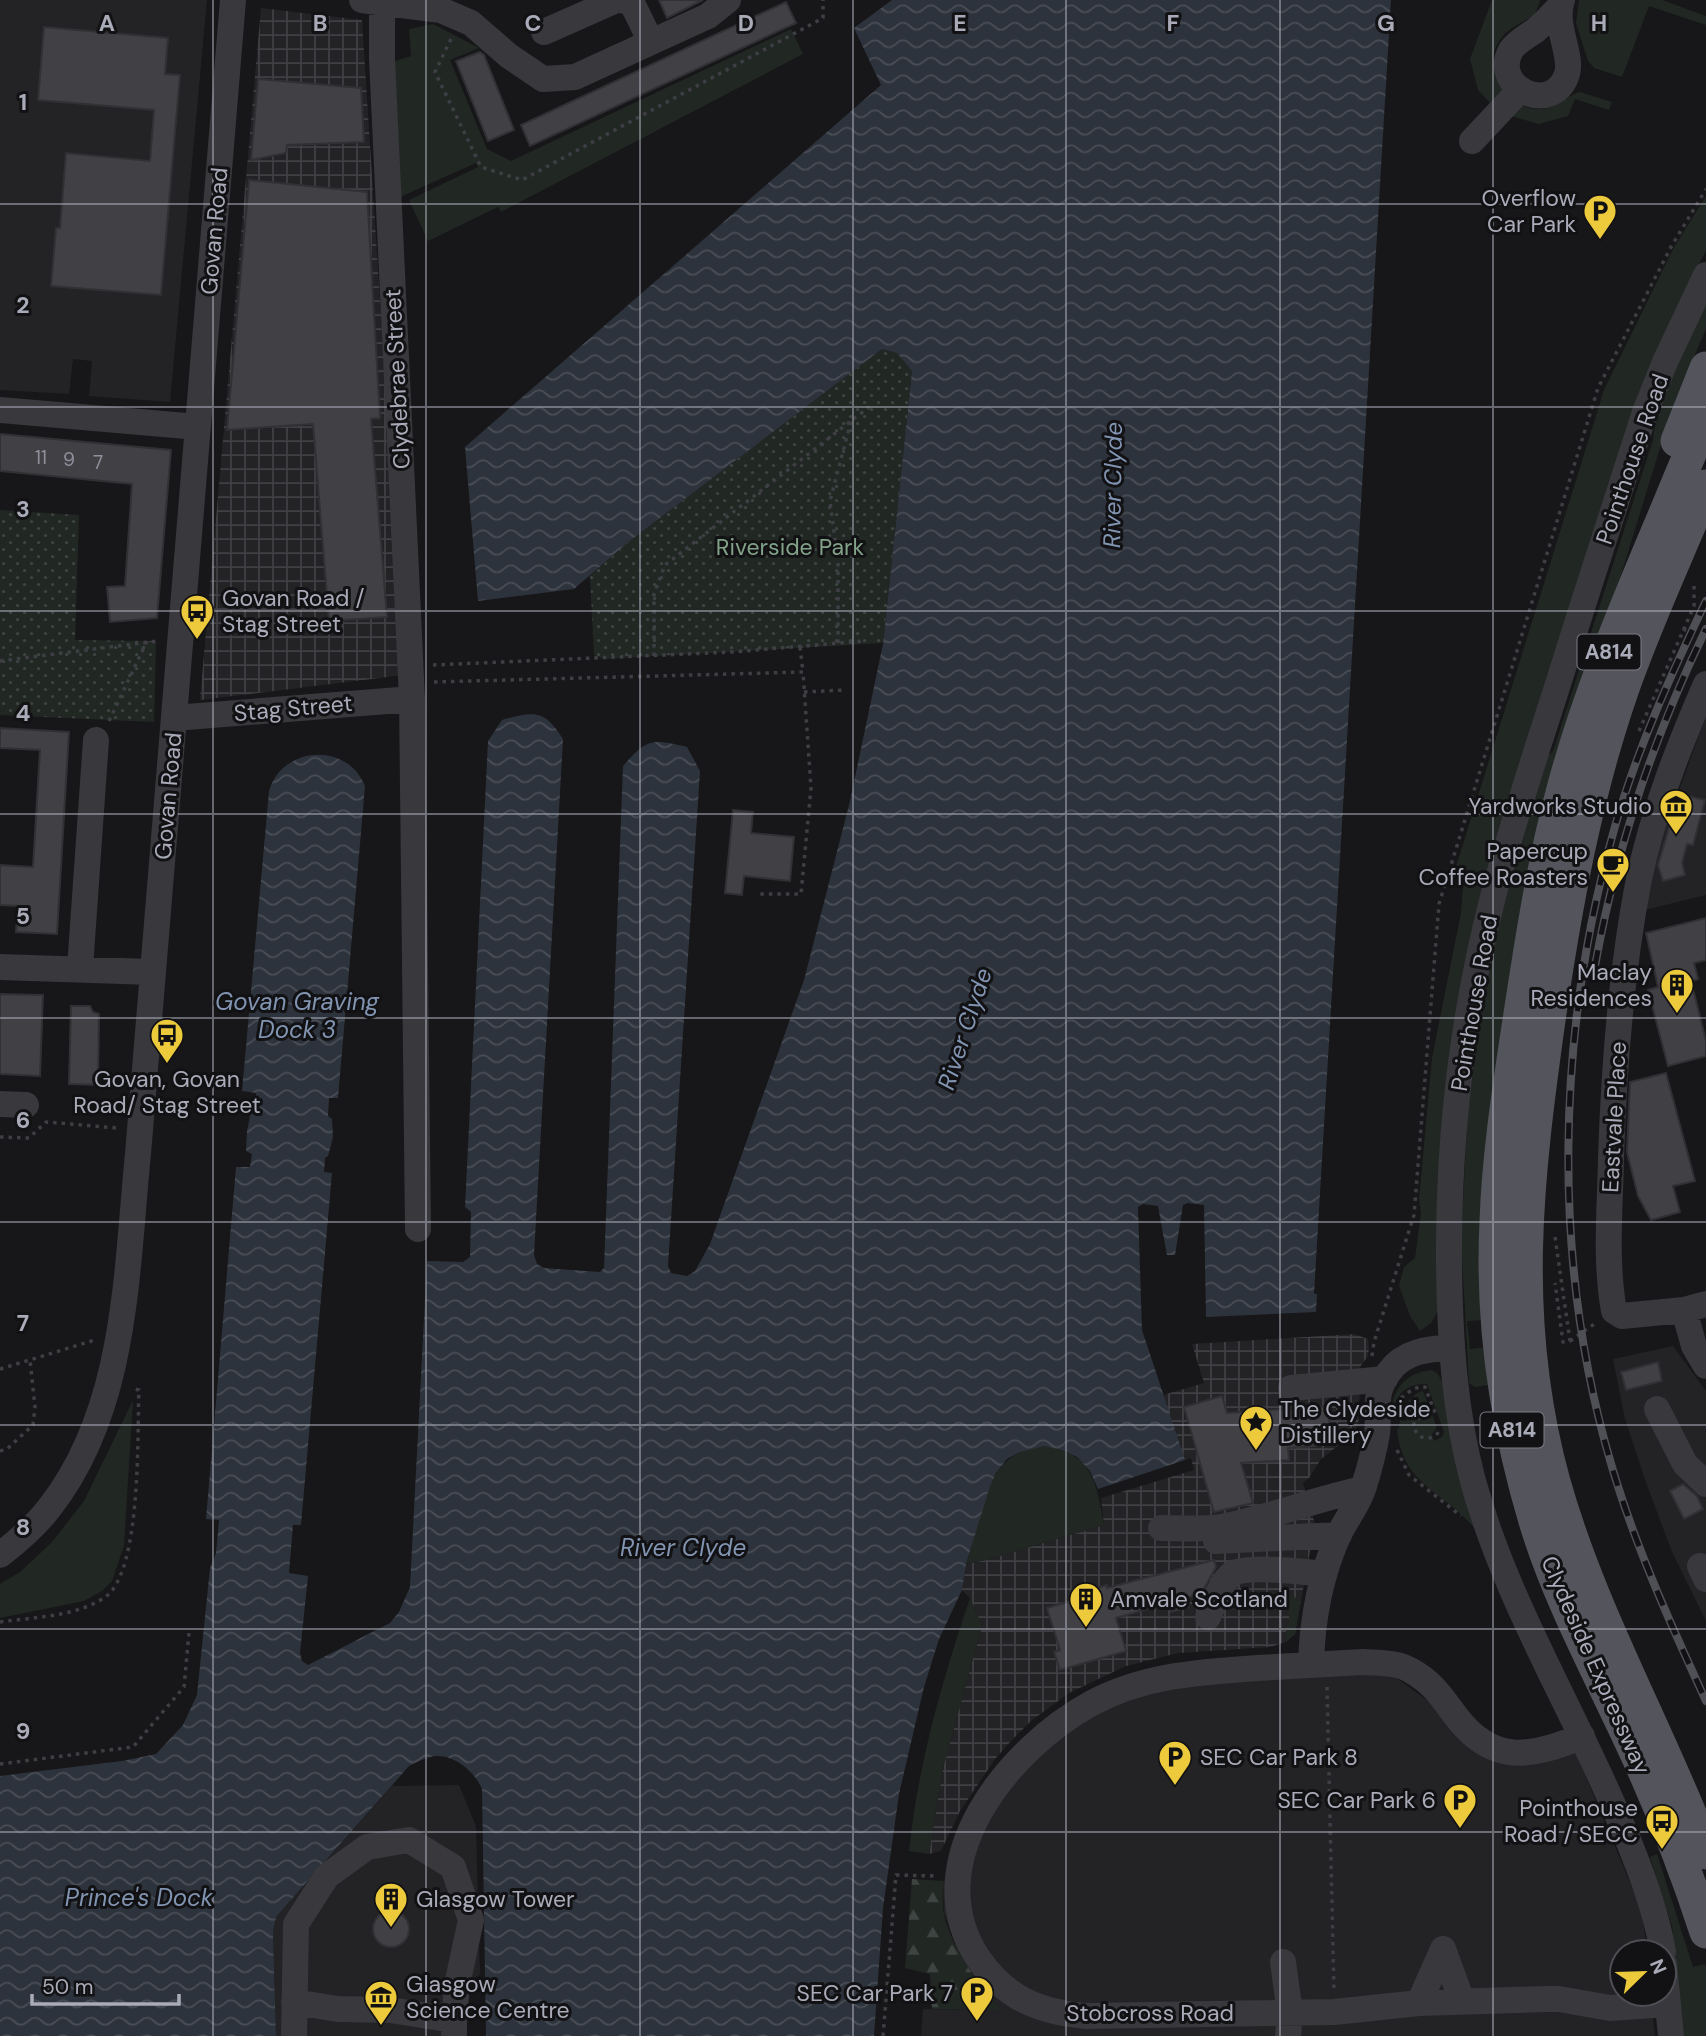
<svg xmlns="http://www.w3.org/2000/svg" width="1706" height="2036" font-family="'DM Sans',sans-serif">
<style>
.built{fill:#232225}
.industrial{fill:url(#industrial-grid)}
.green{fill:#212823}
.forest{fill:url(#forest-firs)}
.park{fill:url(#park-dots)}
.water{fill:url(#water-waves)}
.building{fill:#414045;stroke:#313034;stroke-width:2}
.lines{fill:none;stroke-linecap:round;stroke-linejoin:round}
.path{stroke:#3e3e44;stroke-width:3.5;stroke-dasharray:3.5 5;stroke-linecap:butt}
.minor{stroke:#38383d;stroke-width:26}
.major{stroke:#54545c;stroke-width:33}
.rail-casing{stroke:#4f4f56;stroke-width:8}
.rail{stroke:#121113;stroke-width:5;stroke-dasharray:16;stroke-linecap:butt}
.grid{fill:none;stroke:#a9abb8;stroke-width:2;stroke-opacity:0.55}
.labels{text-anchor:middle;stroke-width:6;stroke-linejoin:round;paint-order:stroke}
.number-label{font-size:19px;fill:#8f909b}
.shield{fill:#121113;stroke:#7c7d86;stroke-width:2}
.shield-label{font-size:21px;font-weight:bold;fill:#a9abb8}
.poi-label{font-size:23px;fill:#a9abb8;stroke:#121113;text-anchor:end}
.street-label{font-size:23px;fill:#a9abb8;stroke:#121113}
.park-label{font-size:23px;fill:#81a288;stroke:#121113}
.water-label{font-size:24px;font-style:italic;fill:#8194b2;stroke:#121113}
.grid-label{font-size:23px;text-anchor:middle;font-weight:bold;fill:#a9abb8;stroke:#121113;stroke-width:6;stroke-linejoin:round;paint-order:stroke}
</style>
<defs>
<pattern id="industrial-grid" width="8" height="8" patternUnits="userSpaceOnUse" patternTransform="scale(1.75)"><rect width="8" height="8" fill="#232225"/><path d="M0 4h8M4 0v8" fill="none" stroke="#403f43"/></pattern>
<pattern id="forest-firs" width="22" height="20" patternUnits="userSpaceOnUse" patternTransform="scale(1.75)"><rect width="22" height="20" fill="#212823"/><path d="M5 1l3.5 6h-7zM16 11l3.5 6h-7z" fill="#3e4441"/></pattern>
<pattern id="park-dots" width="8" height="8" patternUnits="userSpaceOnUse" patternTransform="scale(1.75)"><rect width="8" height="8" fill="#212823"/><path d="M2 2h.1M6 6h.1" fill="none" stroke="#3e4441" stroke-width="1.8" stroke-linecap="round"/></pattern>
<pattern id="water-waves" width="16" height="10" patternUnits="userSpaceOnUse" patternTransform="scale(1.75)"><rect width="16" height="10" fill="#2d333c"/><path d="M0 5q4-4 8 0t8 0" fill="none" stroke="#494e56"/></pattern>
</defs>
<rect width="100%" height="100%" fill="#171618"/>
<path class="built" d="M0,0H207L170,402L89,396L92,361L73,359L69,394L0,390Z
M1706,716V895L1641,911L1671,791L1678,793Z
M1673,1346L1706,1391V1621L1672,1552L1645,1480L1625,1419L1613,1359Z
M1391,1674L1479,1738L1575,1751L1642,1911L1647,1952H1622V1994H1650L1655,2036H921L923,2009L1000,2010L979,1985L958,1952L944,1913L943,1881L969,1877L981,1832L1010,1781L1080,1717L1150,1693L1208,1677Z
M459,1785L476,1826L480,1975L468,1981L467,2036H276L273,1932L276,1917L392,1786Z"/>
<path class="industrial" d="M261,8L362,20L404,675L200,700Z
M1354,1334L1368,1339L1369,1348L1368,1356L1360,1367L1359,1420L1354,1433L1321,1459L1309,1478L1303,1483L1315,1524L1295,1634L1286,1642L1270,1647L1178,1653L1126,1666L1069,1693L1031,1721L1011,1741L995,1759L960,1811L941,1851L929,1854L943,1768L982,1626L970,1598L962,1590L966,1564L986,1560L1104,1525L1101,1498L1194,1470L1191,1458L1185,1460L1163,1395L1204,1383L1192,1344Z"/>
<path class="green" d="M1492,0H1540L1535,15C1523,23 1509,26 1500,40C1480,69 1506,111 1541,109C1557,108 1566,96 1580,92L1612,102L1609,110L1575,99L1568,116L1539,124L1500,113L1478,90L1470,59Z
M1579,0H1662L1706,16V25L1649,6L1622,77L1594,68L1588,61L1576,23Z
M433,24L479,48L450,60L487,149L511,161L791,29L803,54L501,212L498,207L428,241L409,200L478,167L476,163L398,198L389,63L411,56L409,29Z
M1706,196V251L1694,273L1503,824L1438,1311L1431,1323L1420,1331L1410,1316L1399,1286L1404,1267L1415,1258L1421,1213L1419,1199L1432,1058L1461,913L1464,874L1455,870L1604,390L1673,249Z
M1706,299V329L1680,389L1668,422L1609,614L1485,1320L1467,1321L1470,1349L1487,1347L1489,1385L1475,1387L1469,1383L1461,1239L1468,1108L1481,1016L1497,930L1546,758L1553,751L1653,440L1656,416Z
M1432,1370L1438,1374L1442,1382L1476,1530C1445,1491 1402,1486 1397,1429L1399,1428L1400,1420L1406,1421C1405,1407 1408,1395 1423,1391L1436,1425V1429L1432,1434L1434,1441L1442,1437L1444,1432L1427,1384C1411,1384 1401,1389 1395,1404H1392C1397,1383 1411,1372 1432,1370Z
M133,1400L124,1546L112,1581L102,1591L84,1601L0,1618V1584L20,1572L52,1542L84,1501Z
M1044,1446C1093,1453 1097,1484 1104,1525L986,1560L966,1564C983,1517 982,1451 1044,1446Z
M1289,1595L1301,1600L1295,1634L1286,1642V1628L1289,1627Z
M970,1598L982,1626L943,1768L929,1854L909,1851C918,1764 942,1681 970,1598Z
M1657,1854L1693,1967L1705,1964L1706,1967V2036H1684L1672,1926L1650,1857Z"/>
<path class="forest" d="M912,1879L943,1881C943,1892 942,1904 944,1915C953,1951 977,1982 1001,2010L932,2009L930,1974L905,1968Z"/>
<path class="park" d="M882,349L897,353L912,371L883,643L603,659L594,655L590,576L631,540Z
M0,510L79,515L75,640L156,641L154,722L0,715Z"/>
<path class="water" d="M892,0H1391L1314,1294H1317L1316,1312L1206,1317L1204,1205L1188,1203L1183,1205L1175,1255H1167L1158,1206L1143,1204L1138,1207L1142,1330L1185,1460L1098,1489L1090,1471L1077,1457L1062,1450L1044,1446L1020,1452L1007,1459L996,1473L990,1486L966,1564L962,1590L939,1639L924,1687L899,1794L883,1908L874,2036H486L482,1789C475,1772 455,1755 436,1756C426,1757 417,1762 409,1766L276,1917L273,1932L276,2036H0V1776L122,1761L156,1754L183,1725L197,1695L210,1568L216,1553L219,1520L206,1519L236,1167H250L252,1154L246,1151L247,1131L251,1111L255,1109L256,1093L242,1091L269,791C282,746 347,741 365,786L338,1098H329L328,1116L332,1119L333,1137L328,1156L325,1158L324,1172L332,1173L301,1525H293L289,1573L308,1576L300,1653L302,1661L308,1665L390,1623L399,1612L410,1587L427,1261L463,1262L470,1257L471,1212L465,1207L488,741L502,720C533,711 545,709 563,739L534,1255L537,1264L544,1268L600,1272L604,1268L623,766C648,738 651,739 687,747L700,771L668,1266L671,1273L687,1276L695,1271L710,1244L804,980L850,801L883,644L912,371L897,353L882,349L631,540L574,589L478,601L465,447L881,85L854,28Z"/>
<path class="building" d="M659,0H703L667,18Z
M786,2L796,23L530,146L521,125Z
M44,27L168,38L165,74L180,75L161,295L51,286L56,228H60L66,153L150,161L154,110L38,100Z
M480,52L484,55L514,130L488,141L456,61Z
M258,79L361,88L364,142L287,145L286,153L251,160Z
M249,180L367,192L380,418L371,419L387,617L329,621L313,424L227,430Z
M0,434L171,450L157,618L110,622L107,587L125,586L132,484L0,471Z
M0,728L69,732L57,934L16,932L18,906L0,905V865L33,867L40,750L0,748Z
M1679,794L1705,800L1693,845L1687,844L1682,863L1685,875L1663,881L1658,865Z
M733,810L753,812L751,833L794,837L790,881L744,876L742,895L725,893Z
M1706,918V960L1694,963L1698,979L1691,981L1706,1041V1056L1668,1066L1648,990L1658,987L1646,933Z
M0,994L43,995L40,1076L0,1074Z
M71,1006H90L93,1012L99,1014L98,1085L69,1084Z
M1666,1073L1695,1181L1673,1186L1680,1212L1651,1220L1638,1196L1627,1152L1630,1082Z
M1658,1362L1662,1381L1626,1390L1621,1372Z
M1222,1396L1227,1413L1328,1406L1330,1427L1315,1428L1316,1446L1288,1448L1289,1460L1241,1463L1253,1503L1214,1512L1184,1407Z
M1683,1484L1697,1496L1703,1509L1684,1519L1670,1491Z
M1214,1560L1216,1567L1201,1594L1185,1598L1188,1607L1171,1612L1168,1603L1116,1618L1126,1651L1060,1670L1054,1652L1060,1650L1047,1608L1090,1595L1089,1590L1107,1585V1588Z
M373 1929a18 18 0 1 1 36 0a18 18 0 1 1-36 0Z"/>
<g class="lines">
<path class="path" d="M451,39L435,72L481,167L522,180L823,18V0
M1683,629L1706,639
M838,643V563L830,501L851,421
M800,647L803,672
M654,656V594L665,565L869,407
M0,661L157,641
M433,665L732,652L863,641
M434,682L803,672L811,788L801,894H760
M804,692L845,690
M109,721L147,641
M1639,731L1694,606V586
M0,1137L29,1138L46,1122L117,1128
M1555,1237L1570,1341L1563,1342L1555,1283
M1570,1341L1597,1322
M1372,1356L1374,1342L1414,1215L1439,904L1598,388L1671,247L1706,189
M0,1369L95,1340
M1401,1398C1409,1392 1415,1386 1425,1387L1435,1413
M1436,1410L1415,1420L1413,1427L1418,1435C1425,1440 1435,1439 1439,1431
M1397,1450L1409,1475L1461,1516
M0,1451L7,1449L33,1425L35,1407L30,1360
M0,1622C34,1617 74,1617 104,1598C142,1574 137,1434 139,1390L131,1388
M1327,1687L1334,1991
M0,1764L133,1747L184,1687L189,1633
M883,2036L896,1875L935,1876"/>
<path class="minor" d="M362,0L441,10L471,23L509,56L543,79L575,77L708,16L728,0
M382,0V59L412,699L418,1229
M621,0L632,3L651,42
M1559,7C1552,15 1544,23 1536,30C1528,36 1517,41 1511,50C1490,88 1553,117 1567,74C1573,55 1553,25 1562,0
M544,32L616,0
M1472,141L1520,90
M0,410L198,427
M1706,684C1679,746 1653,812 1639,879C1621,971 1614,1064 1611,1158C1610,1209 1605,1261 1614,1311L1622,1316L1684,1310L1706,1304
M174,718L412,699
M0,967L152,972
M80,968L96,740
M0,1104L26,1105
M1684,1310L1694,1346L1706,1366
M1291,1388L1385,1379
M1657,1409L1685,1464L1706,1484
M1161,1528C1180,1528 1202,1530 1221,1527C1269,1518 1315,1499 1363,1489
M1216,1541L1339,1535
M0,1555C18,1541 36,1526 50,1507C127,1408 126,1273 138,1154L233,0
M1700,1566L1706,1579
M1208,1617C1214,1604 1220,1583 1232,1574C1246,1565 1306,1572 1324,1574
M1311,1665C1312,1620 1320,1576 1339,1534C1347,1518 1359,1503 1364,1486C1369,1470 1374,1451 1377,1434C1380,1411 1372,1394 1389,1372C1404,1351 1428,1349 1452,1347
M1582,1736C1531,1758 1492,1765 1455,1715C1441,1696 1432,1682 1410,1670C1397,1662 1378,1663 1363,1662C1328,1664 1292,1666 1257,1668C1200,1672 1144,1675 1092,1703C1009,1748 915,1862 978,1958C1005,1998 1039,2012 1086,2016L1334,2012L1419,2003L1546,1999H1559L1610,2008L1668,2004
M1443,1949L1462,2001
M1663,1952C1655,1905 1636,1858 1617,1814C1570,1703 1505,1598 1473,1481C1454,1411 1450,1337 1449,1265C1448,1142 1462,1017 1493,897C1512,824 1536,753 1559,681C1587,591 1616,501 1645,412L1665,362L1706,275
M1283,1962L1290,2013L1288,2036
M1664,1964L1671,2036
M294,2002L338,2009L390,2010L454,2020V2036
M1419,2003L1443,1949
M294,2036L296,1924L327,1876L367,1847L409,1840L453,1867L471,1920L457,1985L454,2020"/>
<path class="major" d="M1706,417C1686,461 1669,505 1650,549C1617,628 1585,707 1563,789C1541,871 1529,955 1516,1040C1507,1100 1498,1161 1496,1222C1491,1323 1506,1424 1535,1521C1558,1597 1596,1667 1630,1740C1659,1802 1685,1867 1706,1932
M1677,441L1706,368
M1706,486C1678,554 1646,622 1622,691C1586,795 1566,904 1550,1013C1527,1176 1509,1319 1554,1482C1590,1610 1658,1728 1706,1853"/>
<defs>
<path id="rail" d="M1706,601C1671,675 1636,751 1614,830C1556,1034 1551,1263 1612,1467C1636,1548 1671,1625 1706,1701
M1595,966C1616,849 1654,736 1706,629"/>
</defs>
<use href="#rail" class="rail-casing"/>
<use href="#rail" class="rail"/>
</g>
<path class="grid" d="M213,0V2036M426,0V2036M640,0V2036M853,0V2036M1066,0V2036M1280,0V2036M1493,0V2036M0,204H1706M0,407H1706M0,611H1706M0,814H1706M0,1018H1706M0,1222H1706M0,1425H1706M0,1629H1706M0,1832H1706"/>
<defs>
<symbol id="parking-pin" viewBox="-11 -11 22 30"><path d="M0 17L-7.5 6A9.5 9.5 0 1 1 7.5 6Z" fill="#ecca3b" stroke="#121113"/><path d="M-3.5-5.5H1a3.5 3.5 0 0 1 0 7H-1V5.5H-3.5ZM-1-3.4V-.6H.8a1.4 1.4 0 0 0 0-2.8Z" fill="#111"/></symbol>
<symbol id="bus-pin" viewBox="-11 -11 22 30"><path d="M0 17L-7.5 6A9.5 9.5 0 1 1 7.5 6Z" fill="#ecca3b" stroke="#121113"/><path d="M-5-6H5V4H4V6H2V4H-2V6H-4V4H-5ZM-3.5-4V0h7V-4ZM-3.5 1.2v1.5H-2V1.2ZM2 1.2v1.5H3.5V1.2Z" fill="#111"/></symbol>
<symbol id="museum-pin" viewBox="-11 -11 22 30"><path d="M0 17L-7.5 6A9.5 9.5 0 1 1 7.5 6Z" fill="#ecca3b" stroke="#121113"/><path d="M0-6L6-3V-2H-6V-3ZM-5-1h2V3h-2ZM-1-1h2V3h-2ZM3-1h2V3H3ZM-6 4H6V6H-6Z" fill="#111"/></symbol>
<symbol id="cafe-pin" viewBox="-11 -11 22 30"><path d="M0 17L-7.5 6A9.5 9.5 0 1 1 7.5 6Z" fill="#ecca3b" stroke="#121113"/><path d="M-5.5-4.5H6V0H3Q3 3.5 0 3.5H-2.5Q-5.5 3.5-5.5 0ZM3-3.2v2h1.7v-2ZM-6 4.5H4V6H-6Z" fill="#111"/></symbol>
<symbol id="building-pin" viewBox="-11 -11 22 30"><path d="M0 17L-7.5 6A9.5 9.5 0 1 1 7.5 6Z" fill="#ecca3b" stroke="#121113"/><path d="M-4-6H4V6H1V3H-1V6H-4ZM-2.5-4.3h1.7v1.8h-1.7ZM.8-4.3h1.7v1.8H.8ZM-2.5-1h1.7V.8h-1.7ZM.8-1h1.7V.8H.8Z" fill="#111"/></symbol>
<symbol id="sight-pin" viewBox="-11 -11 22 30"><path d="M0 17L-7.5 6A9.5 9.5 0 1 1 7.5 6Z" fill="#ecca3b" stroke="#121113"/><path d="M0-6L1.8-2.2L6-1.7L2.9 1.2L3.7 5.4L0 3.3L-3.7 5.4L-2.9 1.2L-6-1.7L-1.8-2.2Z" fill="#111"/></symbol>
</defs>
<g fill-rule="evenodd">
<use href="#parking-pin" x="1581" y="192" width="38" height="52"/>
<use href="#bus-pin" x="178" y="592" width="38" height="52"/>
<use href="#museum-pin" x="1657" y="787" width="38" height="52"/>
<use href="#cafe-pin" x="1594" y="845" width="38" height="52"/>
<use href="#building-pin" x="1658" y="966" width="38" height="52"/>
<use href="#bus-pin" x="148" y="1016" width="38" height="52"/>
<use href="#sight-pin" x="1237" y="1403" width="38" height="52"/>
<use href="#building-pin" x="1067" y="1580" width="38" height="52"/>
<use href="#parking-pin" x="1156" y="1738" width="38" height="52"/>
<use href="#parking-pin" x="1441" y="1781" width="38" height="52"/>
<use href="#bus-pin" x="1643" y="1802" width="38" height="52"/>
<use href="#building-pin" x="372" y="1880" width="38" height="52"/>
<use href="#parking-pin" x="958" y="1974" width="38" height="52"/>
<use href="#museum-pin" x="362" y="1978" width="38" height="52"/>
</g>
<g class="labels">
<g class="number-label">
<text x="41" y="464">11</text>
<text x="69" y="466">9</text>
<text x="98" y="469">7</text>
</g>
<g class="shield">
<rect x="1577.5" y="634.5" width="63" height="35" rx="5"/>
<rect x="1480.5" y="1412.5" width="63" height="35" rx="5"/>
</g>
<g class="shield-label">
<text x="1609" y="659">A814</text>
<text x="1512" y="1437">A814</text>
</g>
<g class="poi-label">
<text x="1576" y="206">Overflow<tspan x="1576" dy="26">Car Park</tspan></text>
<text x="222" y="606" text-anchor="start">Govan Road /<tspan x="222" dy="26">Stag Street</tspan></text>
<text x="1652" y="814">Yardworks Studio</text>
<text x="1588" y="859">Papercup<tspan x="1588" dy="26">Coffee Roasters</tspan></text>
<text x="1652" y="980">Maclay<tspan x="1652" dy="26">Residences</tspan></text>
<text x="167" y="1087" text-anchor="middle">Govan, Govan<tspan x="167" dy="26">Road/ Stag Street</tspan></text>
<text x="1280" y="1417" text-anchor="start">The Clydeside<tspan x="1280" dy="26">Distillery</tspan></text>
<text x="1110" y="1607" text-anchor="start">Amvale Scotland</text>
<text x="1200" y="1765" text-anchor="start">SEC Car Park 8</text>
<text x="1436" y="1808">SEC Car Park 6</text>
<text x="1638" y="1816">Pointhouse<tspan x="1638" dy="26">Road / SECC</tspan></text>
<text x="416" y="1907" text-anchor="start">Glasgow Tower</text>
<text x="406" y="1992" text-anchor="start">Glasgow<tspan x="406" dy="26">Science Centre</tspan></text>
<text x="953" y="2001">SEC Car Park 7</text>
</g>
<g class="street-label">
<text transform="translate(214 231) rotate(-85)" y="8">Govan Road</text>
<text transform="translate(397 379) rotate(-93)" y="8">Clydebrae Street</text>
<text transform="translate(1632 459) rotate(-71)" y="8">Pointhouse Road</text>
<text transform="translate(293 708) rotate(-5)" y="8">Stag Street</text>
<text transform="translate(168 796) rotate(-85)" y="8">Govan Road</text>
<text transform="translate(1474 1003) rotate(-80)" y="8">Pointhouse Road</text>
<text transform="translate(1614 1117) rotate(-87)" y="8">Eastvale Place</text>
<text transform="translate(1596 1665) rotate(66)" y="8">Clydeside Expressway</text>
<text x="1150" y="2021">Stobcross Road</text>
</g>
<g class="park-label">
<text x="790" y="555">Riverside Park</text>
</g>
<g class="water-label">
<text transform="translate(1113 485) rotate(-89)" y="8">River Clyde</text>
<text x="297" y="1010">Govan Graving<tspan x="297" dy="28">Dock 3</tspan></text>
<text transform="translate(965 1029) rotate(-72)" y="8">River Clyde</text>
<text x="683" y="1556">River Clyde</text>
<text x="139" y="1906">Prince's Dock</text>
</g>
</g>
<g class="grid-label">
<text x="107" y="31">A</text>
<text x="320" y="31">B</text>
<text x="533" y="31">C</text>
<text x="746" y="31">D</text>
<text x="960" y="31">E</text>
<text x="1173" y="31">F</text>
<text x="1386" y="31">G</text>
<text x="1599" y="31">H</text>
<text x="23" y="110">1</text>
<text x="23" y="313">2</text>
<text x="23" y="517">3</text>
<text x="23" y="721">4</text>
<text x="23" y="924">5</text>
<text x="23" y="1128">6</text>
<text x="23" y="1331">7</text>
<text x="23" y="1535">8</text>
<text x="23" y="1739">9</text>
</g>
<g transform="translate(1643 1973) rotate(67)"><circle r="33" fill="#121113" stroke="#4e4f55" stroke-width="2"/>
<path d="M0-5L12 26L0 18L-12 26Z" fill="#ecca3b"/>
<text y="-10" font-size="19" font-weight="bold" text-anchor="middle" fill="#a9abb8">N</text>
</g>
<path d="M32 1994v10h147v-10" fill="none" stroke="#a9abb8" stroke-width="3.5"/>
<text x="42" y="1994" font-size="21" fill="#a9abb8" stroke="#121113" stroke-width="5" paint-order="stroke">50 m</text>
</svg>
